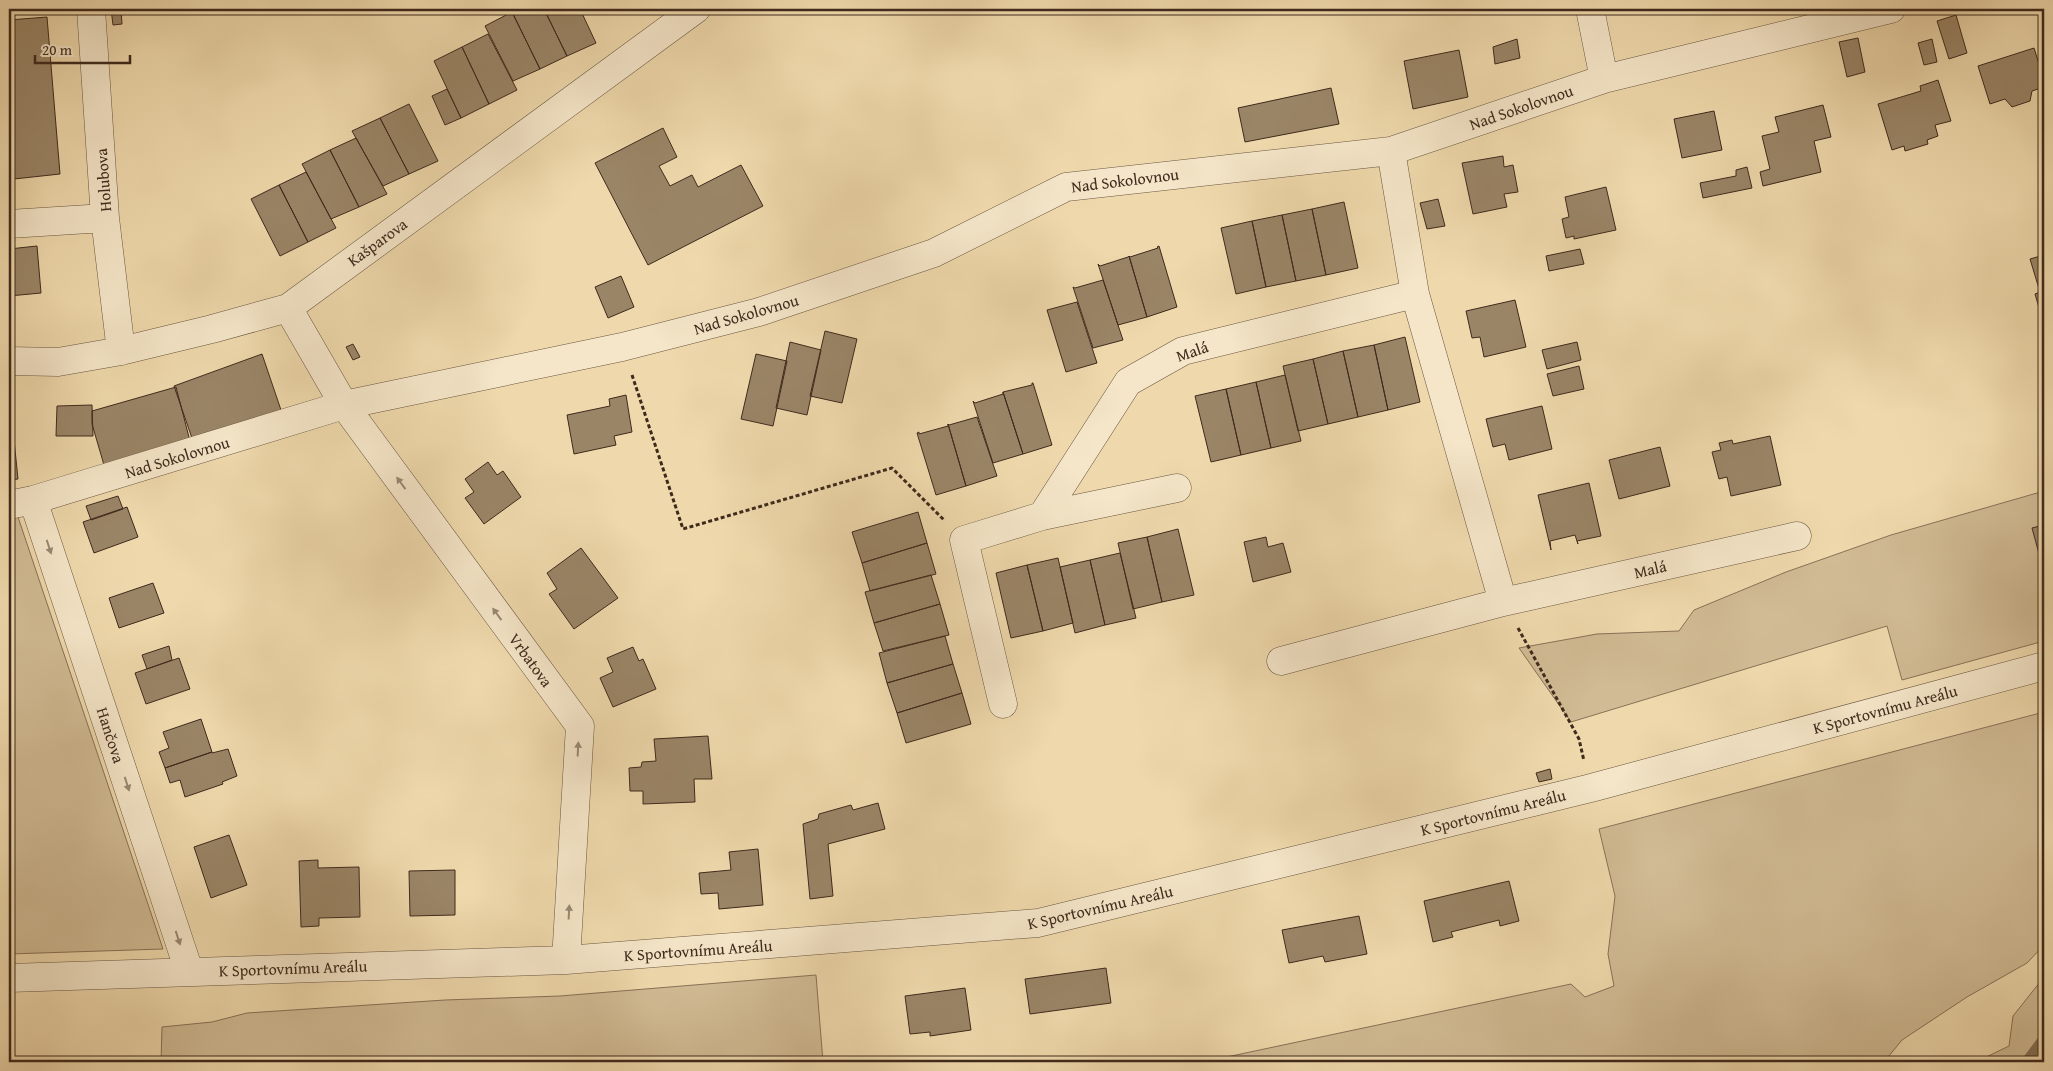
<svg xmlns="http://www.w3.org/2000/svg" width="2053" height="1071" font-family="'Gentium Book Plus',serif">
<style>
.green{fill:#d1bb94;stroke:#887258}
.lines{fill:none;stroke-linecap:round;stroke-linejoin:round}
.stream{stroke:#847055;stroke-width:10}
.building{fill:#9a8567;stroke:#3e2a1d}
.street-casing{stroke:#6a5641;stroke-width:29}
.path{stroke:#3e2a1d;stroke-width:3;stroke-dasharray:4 2.5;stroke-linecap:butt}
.street{stroke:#f5e6c9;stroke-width:28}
.oneway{fill:#9a8873}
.labels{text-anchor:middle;stroke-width:4.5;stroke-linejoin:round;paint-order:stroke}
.street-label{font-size:16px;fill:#3e2a1d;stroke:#f5e6c9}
</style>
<rect width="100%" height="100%" fill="#efd9ac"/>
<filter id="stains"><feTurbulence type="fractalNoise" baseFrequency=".004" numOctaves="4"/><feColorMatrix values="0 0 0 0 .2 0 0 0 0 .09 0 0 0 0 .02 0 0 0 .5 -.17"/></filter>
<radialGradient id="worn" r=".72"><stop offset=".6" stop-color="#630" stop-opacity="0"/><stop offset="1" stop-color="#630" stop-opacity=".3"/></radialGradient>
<path class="green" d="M2044,491V641L1902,680L1887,626L1571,722L1519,648L1597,634L1679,631L1694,610L1786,572L1891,535Z
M18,517L163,949L9,954V519Z
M2044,712V945L2027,963L1967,997L1902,1040L1884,1062H1203L1571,984L1585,997L1614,986L1608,954L1615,896L1599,829Z
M816,975L823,1062H161L162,1027L212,1022L247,1013L445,1000L560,996Z
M2044,977V1062H1976L2009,1046L2013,1016Z"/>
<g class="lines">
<path class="stream" d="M2026,1062L2044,1038"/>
</g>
<path class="building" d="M111,9H121L122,24L113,25Z
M520,9H544L567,56L540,69L512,12Z
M544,9H580L596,43L567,56Z
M512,12L540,69L513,81L485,26Z
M1956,15L1967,53L1949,59L1937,21Z
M47,17L60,174L14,179L9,128V20Z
M488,34L517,90L489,104L462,47Z
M1858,38L1865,72L1847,77L1839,42Z
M1517,39L1520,58L1495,64L1493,47Z
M1932,39L1937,62L1924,65L1918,43Z
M462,47L489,104L461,118L434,61Z
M2034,48L2044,80V87L2032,91L2030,101L2012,107L2005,99L1990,104L1978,66Z
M1459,50L1468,97L1413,109L1404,61Z
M1938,80L1951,121L1935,125L1938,136L1927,140L1928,144L1905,151L1904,146L1892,150L1878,104L1921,91L1920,86Z
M1331,88L1339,124L1245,142L1238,108Z
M447,89L461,118L445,125L432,96Z
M409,104L438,161L409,174L380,118Z
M1823,105L1831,137L1814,141L1821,172L1763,186L1760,172L1770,169L1762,136L1779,132L1775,117Z
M1714,111L1722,150L1682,158L1674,119Z
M380,118L409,174L383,186L352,131Z
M663,128L677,157L659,166L670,186L692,175L698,187L741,165L763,206L648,265L595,163Z
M356,138L387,194L359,207L330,150Z
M330,150L359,207L331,219L302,164Z
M1503,156L1504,167L1513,165L1518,192L1504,194L1507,207L1473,214L1462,163Z
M1747,167L1752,188L1703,198L1700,183L1736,176V170Z
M306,172L336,228L308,242L279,185Z
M279,185L308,242L280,256L251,199Z
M1606,187L1616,230L1574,239V236L1566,238L1562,219L1569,217L1565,197Z
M1438,199L1445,226L1427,229L1420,203Z
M1344,202L1358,268L1326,275L1312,209Z
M1312,209L1326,275L1296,281L1282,215Z
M1282,215L1296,281L1266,287L1252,221Z
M1252,221L1266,287L1236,294L1221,228Z
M37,246L41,293L9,296V249Z
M1159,246L1177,307L1147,317L1129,256L1130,257L1158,248L1157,247Z
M1580,249L1584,264L1549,271L1546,256Z
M2044,255V325L2035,294L2040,292L2030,259Z
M1129,256L1147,317L1118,325L1098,264L1100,266L1128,257Z
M621,276L634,307L608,318L595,287Z
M1103,280L1123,340L1093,348L1073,287L1075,288Z
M1515,300L1526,347L1484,357L1480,337L1472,338L1466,311Z
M1077,302L1097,363L1066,372L1047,310Z
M825,331L857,339L842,403L810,396Z
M1405,337L1420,402L1388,410L1374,345Z
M790,342L821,350L807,415L776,408Z
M1577,342L1581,360L1547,369L1542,350Z
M353,344L360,357L353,360L346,347Z
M1374,345L1388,410L1358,417L1343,351Z
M1343,351L1358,417L1328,424L1313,359Z
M262,354L282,413L194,444L174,386Z
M756,354L787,361L773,426L741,419Z
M1313,359L1328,424L1298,431L1283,366Z
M1579,366L1584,389L1553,396L1547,374Z
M1285,375L1301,441L1271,448L1256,382Z
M1256,382L1271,448L1241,455L1226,389Z
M1032,383H1033L1052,445L1023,454L1003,392L1032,385Z
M176,387L190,441L104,465L92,424V411Z
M1226,389L1241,455L1211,462L1195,396Z
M1003,392L1023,454L993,463L973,401L975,403L1003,394Z
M626,395L632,432L614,436L616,445L574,454L567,415L610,406L609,399Z
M92,405L93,436H56L57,406Z
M1542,406L1552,449L1509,460L1505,444L1493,447L1486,419Z
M977,417L997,476L966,486L948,424L949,425Z
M948,424L966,486L936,495L917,433L919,432V434L948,426Z
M13,430L18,479L9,480V431Z
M1770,436L1781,485L1731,496L1727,477L1719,479L1712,452L1721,450L1719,443L1732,440L1733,444Z
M1660,447L1670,486L1619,499L1609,460Z
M488,462L497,475L503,471L521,497L484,524L465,498L474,492L465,479Z
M1589,483L1601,536L1577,541L1578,544L1575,535L1550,541L1551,550L1538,495Z
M118,496L123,509L91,520L86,506Z
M127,507L138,537L94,553L83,522Z
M918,512L927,543L862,563L852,532Z
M2044,525V572L2032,528Z
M1178,529L1194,595L1162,602L1147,537Z
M1147,537L1162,602L1133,609L1118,543Z
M1266,537L1268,547L1283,543L1291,572L1253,582L1244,542Z
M927,543L936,574L870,591L862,563Z
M581,548L618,598L574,629L549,594L557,589L547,573Z
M1120,553L1136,618L1105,625L1090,560Z
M1058,558L1073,623L1043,631L1027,565Z
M1090,560L1105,625L1075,633L1060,567Z
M1027,565L1043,631L1011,638L996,573Z
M931,575L940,604L874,623L865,592Z
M153,583L164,613L119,628L109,598Z
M940,604L949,635L883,651L874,623Z
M945,636L953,664L887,683L879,653Z
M169,646L172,660L147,669L142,655Z
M633,647L639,661L643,659L656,689L613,707L600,678L613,672L607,658Z
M179,658L190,689L146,704L135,673Z
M953,664L962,693L897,713L887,683Z
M962,693L971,724L906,743L897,713Z
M201,719L212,752L165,768L159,752L169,748L163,732Z
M708,736L712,779H694L695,802L643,804V791H630L629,768L641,767L642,762L656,761L654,739Z
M228,749L237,776L222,782L223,784L185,797L180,780L170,783L165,768L212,752V753Z
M1550,769L1552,779L1539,782L1536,773Z
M878,803L885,829L828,844L833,896L810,899L803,824L818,819L819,814L851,805L853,810Z
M229,835L247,885L211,898L194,847Z
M758,849L763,905L719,909L718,893L701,894L699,873L731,870L729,852Z
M318,860V868L359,867L360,917L319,918V926L301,927L299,861Z
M455,870V915L410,916L409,871Z
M1509,881L1519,921L1500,926L1499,920L1451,932L1453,937L1433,942L1424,901Z
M1359,916L1367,954L1325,962L1323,956L1289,963L1282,930Z
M1106,968L1111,1003L1030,1014L1025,979Z
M965,988L971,1030L930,1036V1032L910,1034L905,996Z"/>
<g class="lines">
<defs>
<path id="street" d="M91,9L105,218L121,351
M1590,9L1604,79
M9,224L105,218
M288,308L344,405L622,347L759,312L934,253L1066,187L1391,151L1604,79L1891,9
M9,361L58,362L121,351L212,329L288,308L696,9
M33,500L189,971
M9,505L33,500L344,405L580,726L566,960
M1042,516L1177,488
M1503,602L1797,536
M1281,661L1503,602L1415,294L1391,151
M1003,704L964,540L1042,516L1128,382L1183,351L1415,294
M9,978L566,960L1038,923L1591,788L2044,666"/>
</defs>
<use href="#street" class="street-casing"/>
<path class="path" d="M632,375L683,529L892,468L944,520
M1518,628L1579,739L1584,761"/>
<use href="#street" class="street"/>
</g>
<defs><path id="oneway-solid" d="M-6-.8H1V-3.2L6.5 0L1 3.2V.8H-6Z" transform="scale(1.25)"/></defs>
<g class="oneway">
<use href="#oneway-solid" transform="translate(401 483) rotate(-126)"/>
<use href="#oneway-solid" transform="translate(49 547) rotate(72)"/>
<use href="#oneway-solid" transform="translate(497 614) rotate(-126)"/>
<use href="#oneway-solid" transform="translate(578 749) rotate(-87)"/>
<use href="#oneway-solid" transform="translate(127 784) rotate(72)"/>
<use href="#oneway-solid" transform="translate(569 912) rotate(-87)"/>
<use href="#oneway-solid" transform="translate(178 938) rotate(72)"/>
</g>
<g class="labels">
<g class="street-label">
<text transform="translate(1521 107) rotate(-19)" y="6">Nad Sokolovnou</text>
<text transform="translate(103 180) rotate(-94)" y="6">Holubova</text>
<text transform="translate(1125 180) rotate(-7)" y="6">Nad Sokolovnou</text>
<text transform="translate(377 242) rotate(-36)" y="6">Kašparova</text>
<text transform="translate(746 314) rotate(-16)" y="6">Nad Sokolovnou</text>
<text transform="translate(1192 351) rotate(-19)" y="6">Malá</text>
<text transform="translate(177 457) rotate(-17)" y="6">Nad Sokolovnou</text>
<text transform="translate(1650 569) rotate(-13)" y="6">Malá</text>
<text transform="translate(531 660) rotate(54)" y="6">Vrbatova</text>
<text transform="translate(1885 709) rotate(-15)" y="6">K Sportovnímu Areálu</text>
<text transform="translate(111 735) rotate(72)" y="6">Hančova</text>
<text transform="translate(1493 812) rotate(-14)" y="6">K Sportovnímu Areálu</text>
<text transform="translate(1100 907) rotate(-13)" y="6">K Sportovnímu Areálu</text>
<text transform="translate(698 950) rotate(-4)" y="6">K Sportovnímu Areálu</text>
<text transform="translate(293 968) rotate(-2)" y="6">K Sportovnímu Areálu</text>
</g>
</g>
<rect width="2053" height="1071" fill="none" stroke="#efd9ac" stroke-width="30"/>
<rect x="10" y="10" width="2033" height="1051" fill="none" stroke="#3e2a1d" stroke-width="2.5"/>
<rect x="15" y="15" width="2023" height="1041" fill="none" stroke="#3e2a1d"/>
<path d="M35 55v8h95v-8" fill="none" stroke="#3e2a1d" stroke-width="2.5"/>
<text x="42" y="55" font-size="15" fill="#3e2a1d" stroke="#f5e6c9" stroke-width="4" paint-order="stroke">20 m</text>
<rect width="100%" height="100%" filter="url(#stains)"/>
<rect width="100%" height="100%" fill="url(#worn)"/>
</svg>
